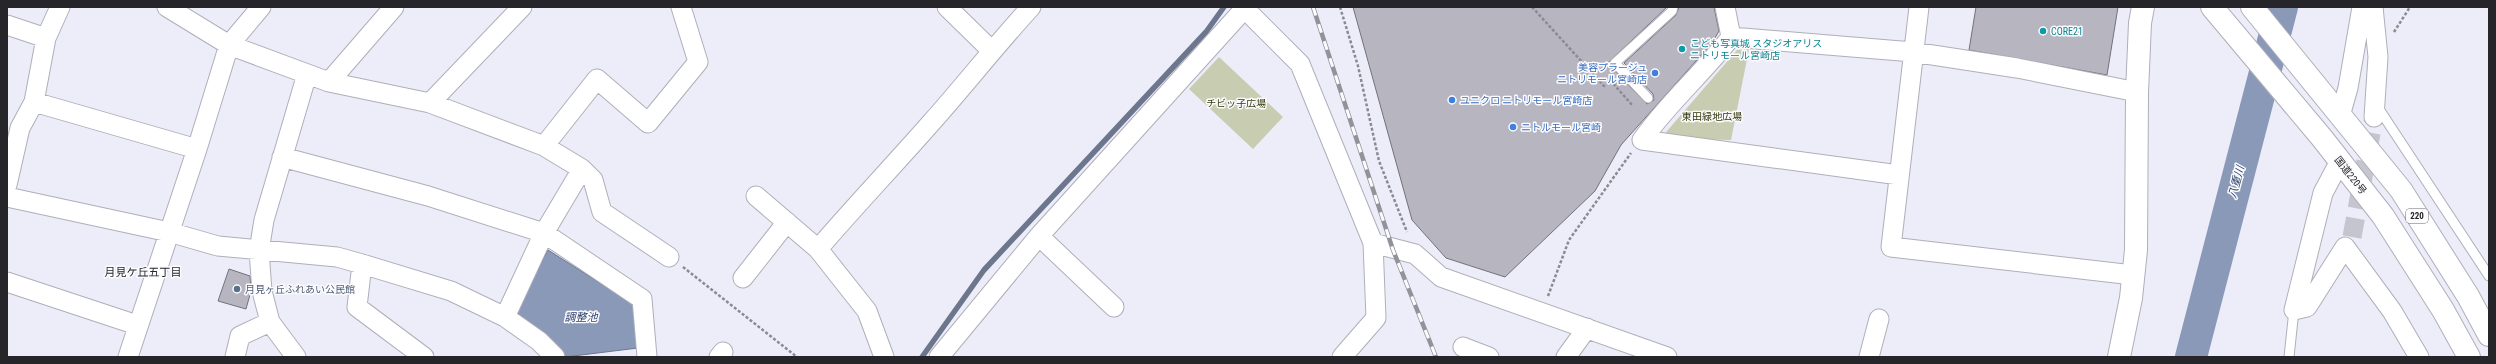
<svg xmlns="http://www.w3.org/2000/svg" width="2496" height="364" font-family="'Roboto Condensed','Noto Sans JP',sans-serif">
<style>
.green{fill:#c8ccb0}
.water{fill:#8a99b8;stroke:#6c768d}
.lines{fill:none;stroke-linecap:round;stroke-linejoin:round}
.stream{stroke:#6c768d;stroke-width:5.5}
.river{stroke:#8a99b8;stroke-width:32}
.building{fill:#b6b5c0;stroke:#73727c}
.street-tunnel{stroke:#c5c5d0;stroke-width:19;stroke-dasharray:19 10;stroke-linecap:butt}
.lane-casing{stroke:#afafba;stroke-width:11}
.street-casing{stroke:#afafba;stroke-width:21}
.secondary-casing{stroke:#afafba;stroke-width:24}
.highway-casing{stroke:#afafba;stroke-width:24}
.path{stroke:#8a8a92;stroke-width:2.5;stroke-dasharray:3 2;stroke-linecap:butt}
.lane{stroke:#fff;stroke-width:9}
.street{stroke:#fff;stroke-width:19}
.secondary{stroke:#fff;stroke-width:22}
.highway{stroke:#fff;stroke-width:22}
.rail-casing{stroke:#92929b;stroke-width:4.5}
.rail{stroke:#fcfcfe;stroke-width:3;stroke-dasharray:9;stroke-linecap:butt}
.culture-dot{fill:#0f9aa8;stroke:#fcfcfe;stroke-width:1.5}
.shop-dot{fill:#3f7fe0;stroke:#fcfcfe;stroke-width:1.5}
.service-dot{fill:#5c6f8a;stroke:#fcfcfe;stroke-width:1.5}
.labels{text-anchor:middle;stroke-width:3;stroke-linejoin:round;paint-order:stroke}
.shield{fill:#fcfcfe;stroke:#66666a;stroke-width:1}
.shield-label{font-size:9px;font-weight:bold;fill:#25252a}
.culture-label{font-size:10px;fill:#0d838f;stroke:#fcfcfe;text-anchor:start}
.shop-label{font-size:10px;fill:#366cbe;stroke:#fcfcfe;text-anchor:start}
.park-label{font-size:10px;fill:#34380c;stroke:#fcfcfe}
.street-label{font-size:10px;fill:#25252a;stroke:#fcfcfe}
.service-label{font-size:10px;fill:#4e5e75;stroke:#fcfcfe;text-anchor:start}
.water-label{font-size:11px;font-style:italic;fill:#2e436e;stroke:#fcfcfe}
.neighbourhood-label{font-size:11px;fill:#25252a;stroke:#fcfcfe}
</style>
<rect width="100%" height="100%" fill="#ededf9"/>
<path class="green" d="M1749,49L1731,140L1661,138L1737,50Z
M1219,57L1283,117L1253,149L1189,89Z"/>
<path class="water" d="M548,250L633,304L638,348L565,357L551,340L515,313Z"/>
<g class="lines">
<path class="stream" d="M922,357L984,270L1206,32L1224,7"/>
<path class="river" d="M2191,357L2282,7"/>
</g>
<path class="building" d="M1353,7H1667L1609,62L1611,67L1647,104L1654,100L1653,94L1624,63L1676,15L1679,7H1714L1719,31L1712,43L1621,145L1595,191L1505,277L1446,258L1412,220Z
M1976,7H2118L2107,75L1969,50Z
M229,269L250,276L251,291L246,309L218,301Z"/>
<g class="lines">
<path class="street-tunnel" d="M2352,237L2374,117"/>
<defs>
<path id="lane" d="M1648,98L1615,63L1672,11L1673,7
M2377,106L2489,276
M2289,357L2294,310"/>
<path id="street" d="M167,7L229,45L329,82L430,103L544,146L582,169L593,180L602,212L669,257
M947,7L991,50
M1725,7L1731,37
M1919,7L1891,247L2133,275
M2373,7L2378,57L2374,117
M1245,9L1300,64L1373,243L1376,318L1342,357
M7,25L46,38
M329,82L394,7
M34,102L197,149
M430,103L522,7
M2340,116L2348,88L2362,7
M544,146L597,79L648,123L698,62L681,7
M282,157L428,196L544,233L642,299L647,357
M1899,175L1642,140C1668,103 1703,73 1731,37L1913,52L2017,68L2137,92
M7,185L20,128L34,102L46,38L60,7
M756,196L818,249L867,311L884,357
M7,197L169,232L218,246L337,257L362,264L451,291L505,317L539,341L555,357
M1039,236L1114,307
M1373,243L1415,254L1441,277L1667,357
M818,249C855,206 893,166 930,124C964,86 996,45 1031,7
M362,264L357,307L424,357
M743,278L787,222
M7,282L137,325
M2294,310L2307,307L2345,247L2392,311L2419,357
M2294,310L2323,193L2340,161
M505,317L544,233L582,169
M1463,347L1489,357
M128,357L197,149L229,45L261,7
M235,357L240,336L270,322
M296,357L270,322L262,291L259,251L264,220L307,74
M719,357L723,352
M939,357L1039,236L1246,7
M1566,357L1587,328
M1869,357L1879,319"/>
<path id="secondary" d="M1243,7L1245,9
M2119,357L2131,298L2136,250L2137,92L2140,23L2143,7"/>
<path id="highway" d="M2212,7L2322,138L2383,216L2443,310L2469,357
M2252,7L2401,190L2468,296L2489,335"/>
</defs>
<use href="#lane" class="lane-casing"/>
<use href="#street" class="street-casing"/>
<use href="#secondary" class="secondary-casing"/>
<use href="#highway" class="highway-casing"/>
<path class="path" d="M1340,7L1358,66L1379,161L1407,232
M1532,7L1604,86L1610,81
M2394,32L2410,7
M1610,80L1632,105
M683,267L797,357
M1548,296L1569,240L1631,153"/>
<use href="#lane" class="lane"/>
<use href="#street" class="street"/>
<use href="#secondary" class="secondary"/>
<use href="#highway" class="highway"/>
<defs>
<path id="rail" d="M1313,7L1393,250L1436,357"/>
</defs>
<use href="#rail" class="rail-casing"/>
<use href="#rail" class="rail"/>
</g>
<g class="culture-dot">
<circle cx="2043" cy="31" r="4"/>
<circle cx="1682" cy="49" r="4"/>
</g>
<g class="shop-dot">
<circle cx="1655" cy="73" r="4"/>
<circle cx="1452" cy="100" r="4"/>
<circle cx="1513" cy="127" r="4"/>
</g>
<circle class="service-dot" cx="237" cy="289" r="4"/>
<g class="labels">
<rect class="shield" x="2406" y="209" width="22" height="14" rx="3"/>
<g class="shield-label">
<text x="2417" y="219">220</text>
</g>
<g class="culture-label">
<text x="2051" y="35">CORE21</text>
<text x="1690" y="47">こども写真城 スタジオアリス<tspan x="1690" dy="12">ニトリモール宮崎店</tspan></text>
</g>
<g class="shop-label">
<text x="1647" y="71" text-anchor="end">美容プラージュ<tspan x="1647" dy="12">ニトリモール宮崎店</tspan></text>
<text x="1460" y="104">ユニクロ ニトリモール宮崎店</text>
<text x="1521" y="131">ニトルモール宮崎</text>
</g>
<g class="park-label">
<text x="1236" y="107">チビッ子広場</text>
<text x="1712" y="120">東田緑地広場</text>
</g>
<g class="street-label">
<text transform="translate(2351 175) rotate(52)" y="4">国道220号</text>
</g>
<g class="service-label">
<text x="245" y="293">月見ヶ丘ふれあい公民館</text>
</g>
<g class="water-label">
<text transform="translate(2236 182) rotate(-75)" y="4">八重川</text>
<text x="581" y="321">調整池</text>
</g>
<g class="neighbourhood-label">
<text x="143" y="276">月見ケ丘五丁目</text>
</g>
</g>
<rect width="2496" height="364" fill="none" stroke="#25252a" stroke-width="16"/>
</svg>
